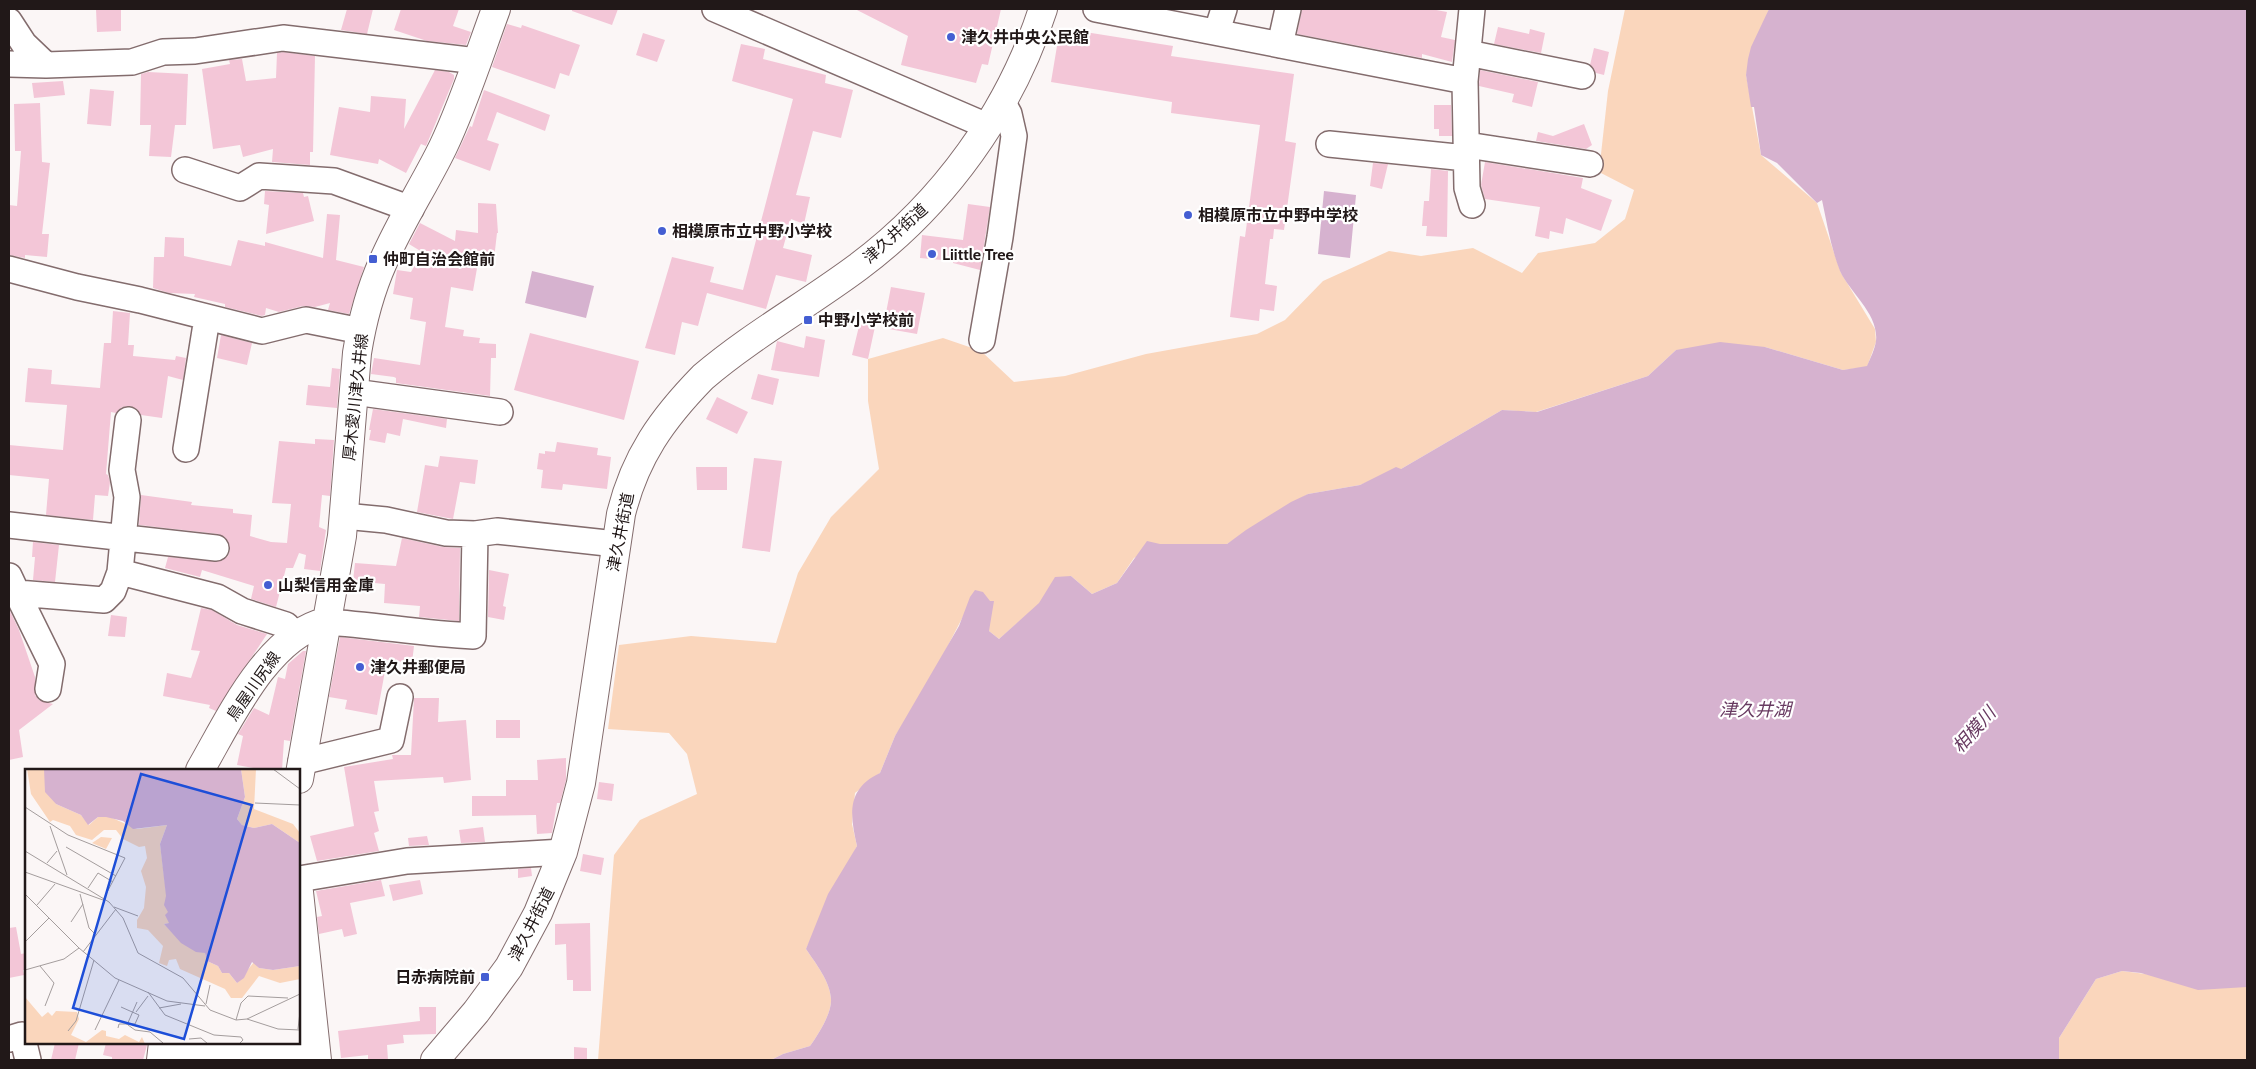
<svg xmlns="http://www.w3.org/2000/svg" width="2256" height="1069" font-family="Cabin,'Noto Sans JP',sans-serif">
<style>
.green{fill:#fad6bc}
.water{fill:#d6b2cf}
.building{fill:#f3c6d7}
.lines{fill:none;stroke-linecap:round;stroke-linejoin:round}
.minor-casing{stroke:#836c6d;stroke-width:28}
.major-casing{stroke:#836c6d;stroke-width:30}
.highway-casing{stroke:#836c6d;stroke-width:30}
.minor{stroke:#fff;stroke-width:25}
.major{stroke:#fff;stroke-width:28}
.highway{stroke:#fff;stroke-width:28}
.poi-dot{fill:#445ed2;stroke:#fff;stroke-width:2}
.labels{text-anchor:middle;stroke-width:4.5;stroke-linejoin:round;paint-order:stroke}
.poi-label{font-size:16px;font-weight:bold;fill:#211818;stroke:#fff;text-anchor:start}
.street-label{font-size:16px;fill:#211818;stroke:#fff}
.water-label{font-size:18px;font-style:italic;fill:#683a61;stroke:#fff}
.inset-road{fill:none;stroke:#a49d9d;stroke-width:1}
.view{fill:#1d4ed8;fill-opacity:0.15;stroke:#1d4ed8;stroke-width:2.5}
.inset-edge{fill:none;stroke:#211818;stroke-width:2.5}
</style>
<rect width="100%" height="100%" fill="#fbf6f6"/>
<path class="green" d="M1625,9H1769L1746,75L1761,155L1817,203L1841,273L1875,329L1876,342L1867,367L1843,370L1765,347L1676,350L1648,376L1536,412L1502,410L1401,469L1360,485L1308,494L1227,544H1159L1134,558L1117,583L1092,594L1071,576L999,639L989,631L973,597L922,696L895,736L880,773L855,793L852,824L857,846L806,949C816,964 830,981 831,999C832,1013 818,1035 810,1046L783,1054L771,1060H598L614,855L640,820L697,794L687,754L669,733L608,729L619,645L691,636L776,643L798,573L831,517L879,469L868,401V359L943,338L981,351L1014,382L1065,376L1146,354L1257,334L1285,320L1323,281L1389,251L1421,256L1473,248L1522,273L1538,253L1595,243L1625,219L1634,190L1599,172L1608,91Z
M2122,971L2247,987V1060H2059V1038L2096,979Z"/>
<path class="water" d="M1769,9H2247V987L2198,990L2141,973L2122,971L2096,979L2059,1038V1060H771L783,1054L810,1046C818,1035 832,1013 831,999C830,981 816,964 806,949L828,894L857,846C850,815 846,789 880,773L895,736L959,626L970,597L975,590L983,592L990,601H994L989,631L999,639L1039,603L1055,577L1071,576L1092,594L1117,583L1147,541L1160,544H1227L1246,530L1291,502L1308,494L1360,485L1396,467L1401,469L1502,410L1537,412L1648,376L1676,350L1720,342L1765,347L1843,370L1867,366C1870,359 1875,349 1876,341C1879,314 1850,293 1840,271C1831,248 1827,224 1822,200L1817,203L1777,163L1761,155L1754,107H1751L1746,75L1748,59L1751,47Z
M1324,191L1356,195L1350,258L1318,254Z
M532,271L594,286L586,318L525,303Z"/>
<path class="building" d="M96,9H121V31L97,32Z
M347,9H373L367,34L341,30Z
M401,9H459L453,26L471,32L466,45L427,41L394,30Z
M572,9H618L612,25L572,11Z
M855,9H1001L988,65L982,64L976,83L901,65L908,36Z
M1302,9H1431L1447,12L1441,37L1455,40L1452,62L1422,54V58L1297,34Z
M507,24L521,28L522,25L580,45L569,76L560,73L555,89L492,67Z
M1498,27L1529,34L1530,29L1545,33L1541,53L1494,44Z
M1060,28L1173,46L1171,56L1294,74L1285,141L1296,143L1284,230L1274,229L1273,239H1270L1265,284L1277,286L1274,311L1260,309L1259,321L1230,317L1240,236L1245,237L1260,125L1171,113L1172,102L1051,82Z
M643,33L665,40L657,62L636,55Z
M741,44L765,49L763,59L826,75L825,83L853,90L841,138L813,131L796,195L810,197L804,224L791,219L783,248L812,255L806,282L776,275L766,309L707,293L698,326L682,322L675,355L645,348L672,257L714,267L710,282L743,290L793,99L732,81Z
M1594,48L1609,52L1604,75L1596,73L1590,65Z
M283,52L315,56L313,152H310V165L272,162L273,149L243,157L240,145L213,149L202,69L230,64L229,60L242,59L246,81L276,78L277,53Z
M435,70L449,72L454,75V79L426,146L421,144L406,173L379,159L378,164L330,155L339,107L370,112L371,96L406,99L404,129Z
M1480,70L1538,82L1532,107L1512,102L1514,94L1479,86Z
M148,72L188,74L186,125H175L171,157L149,156L151,125H140L141,74Z
M63,81L65,95L34,98L32,83Z
M90,89L114,91L111,126L87,124Z
M484,90L550,115L545,131L497,112L487,140L499,144L490,171L455,158L470,126L472,127Z
M40,103L42,162L50,163L42,234H49L47,257L25,255V258L9,255V205L17,206L21,151H15L14,104Z
M1434,105H1451L1452,136H1439V129H1434Z
M1584,124L1592,145L1586,149L1536,141L1538,132L1553,136Z
M1485,162L1583,178L1581,188L1612,200L1601,231L1566,218L1563,234L1550,231L1549,239L1535,236L1540,207L1485,199L1481,185Z
M1373,163L1388,164L1382,189L1370,186Z
M1431,169L1448,171L1447,237L1426,236L1427,226H1422L1424,201H1429Z
M265,191L303,193L304,197L308,196L314,221L266,234L269,205L264,204Z
M478,203L496,204L498,233H497L494,259L479,257L473,291L451,287L445,327L464,330L463,336L480,338L479,343L496,344V358H491L490,396L396,383V378L394,377L371,374L374,358L420,365L426,322L410,319L413,298L393,294L397,270L411,272L422,252L409,244L420,223L455,241L456,230L478,233Z
M968,204L990,207L980,270L953,263V261L920,258L922,235L963,240Z
M327,214L340,215L336,260L364,267L349,314L328,310L330,303L315,307L303,306L279,312L266,308L265,315L262,316L225,307V304L194,297L195,294L169,293L153,288L154,257H164L165,237L184,238V256L231,266L238,240L265,246V242L323,258Z
M891,287L925,293L917,334L883,328Z
M113,311L130,313L128,345H134L133,356L175,360L176,356L186,358L183,380L168,376L162,418L141,415L137,409L130,406L122,407L116,413L111,412L106,474L108,475L110,482L108,496L95,495L93,520L46,515L49,479L9,475V445L63,450L67,405L25,402L28,368L52,370L51,384L100,388L104,343H111Z
M861,318L876,322L868,359L852,355Z
M530,333L639,361L624,420L514,390Z
M221,335L252,343L247,365L217,358Z
M806,336L825,340L819,377L771,370L777,341L804,348Z
M332,368L340,369L337,408L306,405L308,385L330,387Z
M758,374L779,379L773,405L751,399Z
M717,397L748,412L737,434L706,419Z
M373,409L447,419L446,428L403,419L400,436L387,433L385,443L369,440L371,430H369Z
M315,439L334,440L330,496L322,495L319,527L326,530L320,571L304,569L306,555L299,553L293,568H286L276,607L251,599L254,586L202,570L200,577L165,568L168,557L221,561L228,556L230,550L229,543L225,537L218,534L139,525L141,495L192,502L191,505L233,509V513L252,515L250,536L271,542L287,543L291,504L272,503L279,441L315,444Z
M557,442L598,448L597,455L611,457L607,489L563,484L562,490L541,488L543,470L537,469L539,453L545,454V451L555,452Z
M440,456L478,460L475,484L460,482L453,519L417,512L425,465L438,467Z
M754,458L782,461L770,552L742,548Z
M696,467H727V490H697Z
M402,538L443,547L460,548L459,621L419,617L420,606L384,603L385,584L353,581L355,563L396,566Z
M33,542L59,545L55,582L33,580L35,557H32Z
M489,570L509,574L503,606L506,607L504,620L488,617Z
M201,608L212,610L237,625L267,634L216,711L209,708L210,705L163,696L167,673L191,678L200,651L191,650Z
M9,609L19,630L35,677V695L39,700L53,704L19,730L23,757L9,760Z
M111,615L127,617L125,637L108,636Z
M340,637L414,646L412,663L387,660L377,715L345,709L347,700L329,697Z
M303,651H306L290,741L284,740L282,770L258,769L237,765L243,736L238,734L254,708L269,715L278,677L285,679L288,664Z
M414,698H439L438,722L466,720L471,780L444,783L443,777L374,781L379,811L374,812L379,831L374,833L379,851L317,861L310,836L354,826L344,767L393,759L392,755H411Z
M496,720H520V738H496Z
M566,758V780L560,803H557L552,833L537,834L536,815L472,816V796H506V780H538L537,760Z
M599,782L614,784L612,801L597,799Z
M483,827L485,842L461,843L459,830Z
M427,836L429,845L409,846L408,838Z
M583,854L604,858L601,875L580,871Z
M531,868L532,876L518,878V869Z
M381,880L385,896L350,903L357,934L344,937L342,929L319,934L317,917L322,916L316,891Z
M420,880L423,894L393,901L389,885Z
M590,923L591,991H573V980H567L566,944L555,945V924Z
M16,927L21,954L26,953V970H23L24,975L9,978V928Z
M419,1007H436V1034L403,1035L404,1043L387,1045L388,1060H368V1055L341,1058L338,1031L420,1021Z
M55,1043H79L75,1060H51Z
M106,1043H138L147,1045L143,1060H112V1057L103,1055Z
M574,1047L587,1048V1060H574Z"/>
<g class="lines">
<defs>
<path id="minor" d="M715,9L987,126
M1096,9L1465,81L1472,9
M9,21L24,44L46,65
M1217,31L1224,9
M1280,45L1288,9
M1468,53L1582,76
M9,64L46,65L132,62L163,52L195,51L283,38L477,61
M1465,81L1467,188L1472,205
M1329,144L1466,158
M1467,145L1590,164
M185,170L240,188L259,176L334,181L411,209
M9,269L77,287L140,300L262,331L306,320L361,331
M982,340L1000,237L1014,136L1009,114L1002,101
M354,392L500,412
M186,449L207,318
M344,516L386,520L446,533L475,534L497,531L616,544
M9,525L216,548
M120,572L217,597L242,611L286,625L296,636
M9,576L17,593L104,600L113,591L120,572L127,497L122,470L128,420
M17,593L52,664L48,689
M326,622C375,625 424,634 473,636L475,534
M301,762L391,740L400,697
M299,879L407,861L563,852
M9,1039L22,1035L28,1060
M178,1056L316,1050"/>
<path id="major" d="M200,770C228,722 267,635 326,622
M299,779L342,536L357,353C362,322 370,291 383,262C400,222 424,186 443,147C464,103 479,55 496,9
M299,892L317,1060
M161,1060L163,1043"/>
<path id="highway" d="M435,1060L476,1012L509,967L538,913L563,852L581,783L621,514C635,457 662,419 703,377C751,336 807,305 858,267C944,203 1010,111 1043,9"/>
</defs>
<use href="#minor" class="minor-casing"/>
<use href="#major" class="major-casing"/>
<use href="#highway" class="highway-casing"/>
<use href="#minor" class="minor"/>
<use href="#major" class="major"/>
<use href="#highway" class="highway"/>
</g>
<g class="poi-dot">
<circle cx="951" cy="37" r="5"/>
<circle cx="1188" cy="215" r="5"/>
<circle cx="662" cy="231" r="5"/>
<circle cx="932" cy="254" r="5"/>
<rect x="368" y="254" width="10" height="10" rx="2.5"/>
<rect x="803" y="315" width="10" height="10" rx="2.5"/>
<circle cx="268" cy="585" r="5"/>
<circle cx="360" cy="667" r="5"/>
<rect x="480" y="972" width="10" height="10" rx="2.5"/>
</g>
<g class="labels">
<g class="poi-label">
<text x="961" y="43">津久井中央公民館</text>
<text x="1198" y="221">相模原市立中野中学校</text>
<text x="672" y="237">相模原市立中野小学校</text>
<text x="942" y="260">Liittle Tree</text>
<text x="383" y="265">仲町自治会館前</text>
<text x="818" y="326">中野小学校前</text>
<text x="278" y="591">山梨信用金庫</text>
<text x="370" y="673">津久井郵便局</text>
<text x="475" y="983" text-anchor="end">日赤病院前</text>
</g>
<g class="street-label">
<text transform="translate(895 233) rotate(-42)" y="6">津久井街道</text>
<text transform="translate(355 397) rotate(-84)" y="6">厚木愛川津久井線</text>
<text transform="translate(620 532) rotate(-79)" y="6">津久井街道</text>
<text transform="translate(253 686) rotate(-55)" y="6">鳥屋川尻線</text>
<text transform="translate(531 924) rotate(-63)" y="6">津久井街道</text>
</g>
<g class="water-label">
<text x="1755" y="716">津久井湖</text>
<text transform="translate(1974 730) rotate(-48)" y="6">相模川</text>
</g>
</g>
<g transform="translate(25 769)">
<rect width="275" height="275" fill="#fbf6f6"/>
<path d="M2,0H19L31,35L56,46L64,56L73,48H85L112,60L142,56L135,75L145,154L139,155L159,175L180,184L182,192L193,197L197,204H204L212,214L229,193L234,199L248,201L275,197V210L255,214L234,207L217,229H206L200,220L155,200L151,190L144,191L142,197L134,194L138,177L123,161L112,159V151L119,139L121,118L116,102L122,89L120,77L114,78L98,70L91,61H79L67,71L51,66L45,57L28,51L25,53L6,25ZM216,0H231L229,40L268,55L275,64V74L247,55L229,59L217,56L212,50L220,28ZM76,68L87,69L81,80L67,74ZM0,228L17,248L23,243L27,247L31,242L52,243L54,250L46,266L61,273L77,261L81,262V267L94,270L100,266L114,273L117,268L120,275H0Z" fill="#fad6bc"/>
<path d="M19,0H216L220,28L212,50L217,56L229,59L247,55L275,74V197L248,201L234,199L227,193L219,209L212,214L204,204H197L193,197L182,192L180,184L171,183L156,174L139,155L144,154L140,146L143,143L139,136L141,127L135,75L142,56L108,60L98,52L81,48H73L63,56L56,46L31,35L20,23Z" fill="#d6b2cf"/>
<path class="inset-road" d="M248,0L275,20M230,34L275,36M0,38L43,66L100,89L78,131L0,103M25,57L42,106M41,78L91,107M0,82L84,133L98,149L113,184L158,209L185,241L211,251L222,250L275,225M22,94L32,82M63,119L73,104L88,113M0,125L54,179L90,209L142,232L180,237M55,125L64,159L70,165M12,136L30,115M89,138L113,147M46,153L58,135M0,173L24,149M58,183L91,140M15,197L29,214L20,237M0,201L39,190L54,179M123,223L140,246L189,266L216,268L218,271L214,275M181,235L185,216M134,239L156,235M111,243L123,227M222,250L253,260L275,261M211,251L216,234L223,227L263,229M102,256L112,233M103,256L110,261L125,263L138,274M93,259L94,255H110L114,246L96,238M273,260L275,243M70,261L94,211M43,262L51,252L69,191M164,270L176,269L183,275"/>
<path class="view" d="M116,5L227,36L159,270L48,239Z"/>
<rect width="275" height="275" class="inset-edge"/>
</g>
<rect width="2256" height="1069" fill="none" stroke="#211818" stroke-width="20"/>
</svg>
